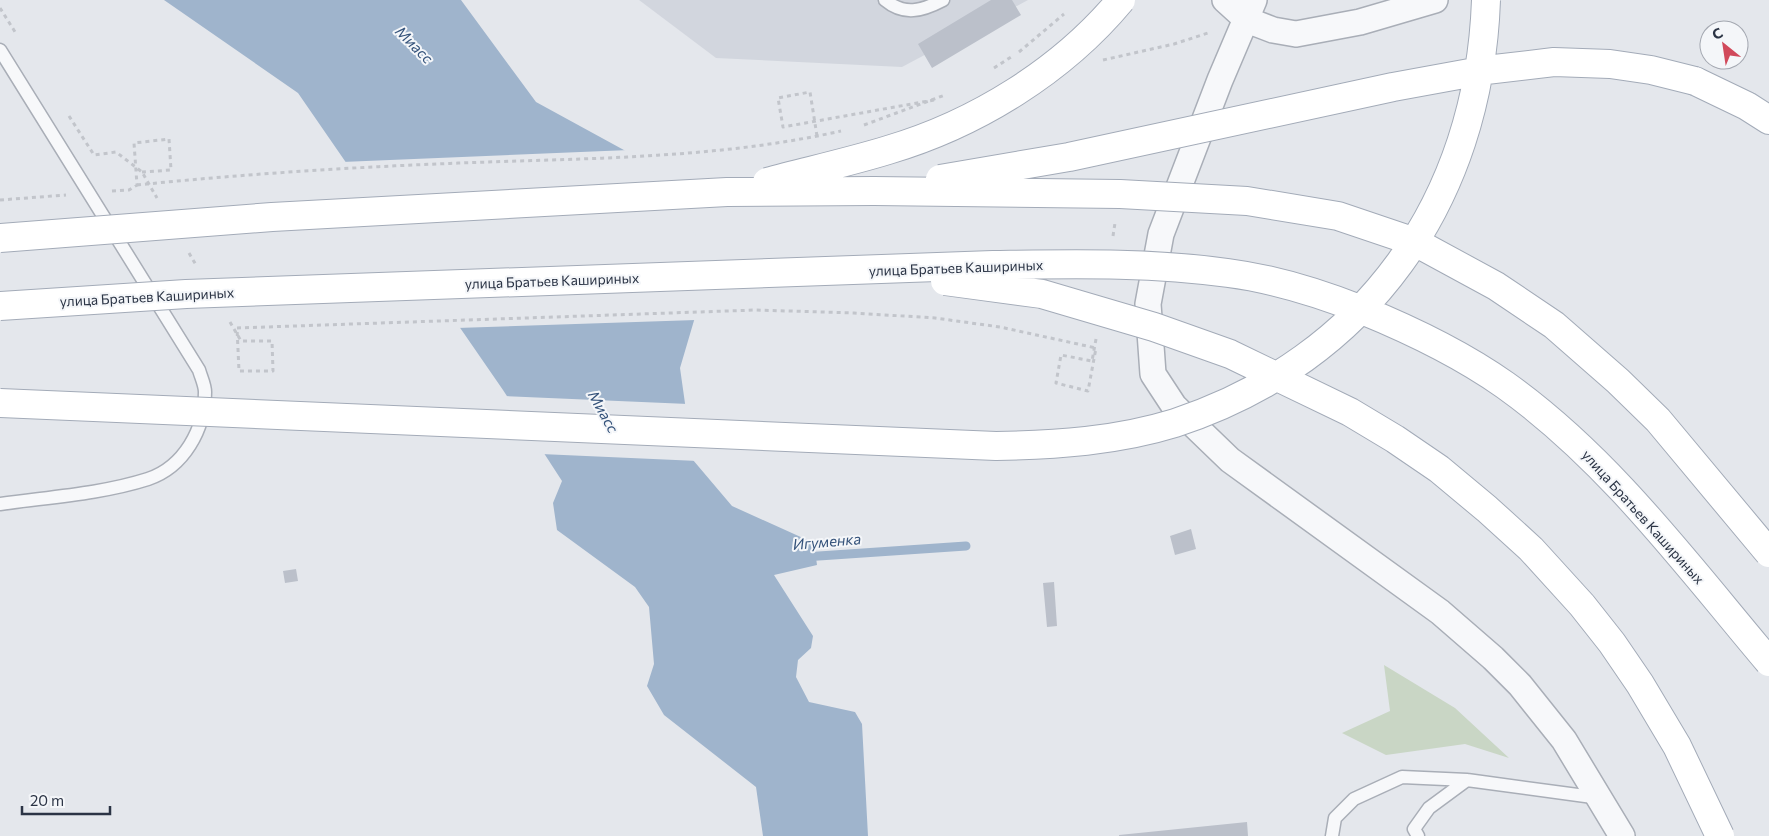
<svg xmlns="http://www.w3.org/2000/svg" width="1769" height="836" font-family="Commissioner,sans-serif">
<style>
.built{fill:#d2d6de}
.green{fill:#c9d6c5}
.water{fill:#9fb4cc}
.pier{fill:#e4e7ec}
.lines{fill:none;stroke-linecap:round;stroke-linejoin:round}
.stream{stroke:#9fb4cc;stroke-width:9}
.building{fill:#bbc0ca}
.lane-casing{stroke:#a9aeb7;stroke-width:15}
.street-casing{stroke:#a9aeb7;stroke-width:28}
.primary-casing{stroke:#a3abb8;stroke-width:30}
.path{stroke:#c2c5cb;stroke-width:3;stroke-dasharray:4 4;stroke-linecap:butt}
.lane{stroke:#f7f8fa;stroke-width:12}
.street{stroke:#f7f8fa;stroke-width:25}
.primary{stroke:#fff;stroke-width:28}
.primary-bridge-casing{stroke:#a3abb8;stroke-width:30;stroke-linecap:butt}
.path-bridge{stroke:#c2c5cb;stroke-width:3;stroke-dasharray:4 4;stroke-linecap:butt}
.primary-bridge{stroke:#fff;stroke-width:28}
.labels{text-anchor:middle;stroke-width:4;stroke-linejoin:round;paint-order:stroke}
.street-label{font-size:14px;fill:#2b3445;stroke:#f4f6f9}
.water-label{font-size:15px;font-style:italic;fill:#34527a;stroke:#f4f6f9}
</style>
<rect width="100%" height="100%" fill="#e4e7ec"/>
<path class="built" d="M639,0H1028L902,67L716,58Z"/>
<path class="green" d="M1384,665L1455,708L1509,758L1465,744L1386,755L1342,733L1390,711Z"/>
<path class="water" d="M164,0H461L536,102L644,161L698,307L680,368L693,460L732,506L814,543L817,565L774,575L813,636L811,648L798,660L796,677L809,702L855,712L862,724L868,836H763L756,787L664,715L647,686L654,664L649,607L635,587L557,530L553,503L562,481L503,390L298,93Z"/>
<path class="pier" d="M629,150L646,159L703,247L700,307L696,320L457,328L342,162Z
M503,396L688,404L696,459L698,461L541,454Z"/>
<g class="lines">
<path class="stream" d="M804,557L966,546"/>
</g>
<path class="building" d="M991,0H1012L1021,15L932,68L918,44Z
M1191,529L1196,549L1175,555L1170,536Z
M296,569L298,581L285,583L283,571Z
M1054,582L1057,626L1047,627L1043,583Z
M1247,822L1248,836H1119V835Z"/>
<g class="lines">
<defs>
<path id="lane" d="M885,0C904,16 922,11 943,0
M0,50L199,370C201,377 205,385 205,392C205,429 184,467 148,479C101,494 49,497 0,504
M1332,836L1335,818L1354,799L1402,777L1467,780L1600,798
M1418,836L1414,829L1429,808L1467,780"/>
<path id="street" d="M1225,0L1247,20L1273,30L1296,34L1360,22L1435,0
M1254,0L1220,80L1161,234L1148,304L1153,374L1174,406L1230,460L1440,612L1493,658L1520,685L1564,740L1622,836"/>
<path id="primary" d="M1695,81L1747,106L1769,120"/>
</defs>
<use href="#lane" class="lane-casing"/>
<use href="#street" class="street-casing"/>
<use href="#primary" class="primary-casing"/>
<path class="path" d="M0,8L17,35
M1103,60L1174,44L1211,32
M69,116L94,155L116,152L142,172L157,198
M817,136L810,92L778,98L783,127L934,100
M112,191L129,190L137,185L134,143L169,139L171,170L142,172
M0,200L66,195
M1113,236L1115,223
M189,253L196,265
M230,322L241,341H272L273,371H239L237,328
M1096,339L1092,361L1061,355L1056,383L1088,391L1096,348"/>
<use href="#lane" class="lane"/>
<use href="#street" class="street"/>
<use href="#primary" class="primary"/>
<defs>
<path id="primary-bridge" d="M940,179L1069,157L1393,87L1486,70L1554,62L1610,64L1651,70L1695,81
M767,182C808,171 849,162 888,150C976,124 1062,71 1121,0
M0,238L272,217L727,192L874,191L1120,194L1247,201L1338,216L1415,242L1496,286L1554,325L1618,381L1658,420L1769,553
M945,281L1042,294L1154,327L1230,354L1350,412L1395,439L1439,469L1487,509L1531,549L1582,605L1612,643L1640,684L1677,746L1720,836
M0,306L186,294L993,265C1072,264 1150,262 1228,273C1274,279 1319,293 1362,310C1411,330 1461,354 1505,385C1609,459 1687,565 1769,662
M0,403L996,446C1056,445 1117,441 1175,423C1367,360 1479,200 1486,0"/>
</defs>
<use href="#primary-bridge" class="primary-bridge-casing"/>
<path class="path-bridge" d="M1019,52L1064,14
M994,68L1011,57
M864,125L945,95
M137,185C254,173 371,166 488,162C606,158 725,157 841,131
M237,328L756,310L854,313L935,318L1000,327L1096,348"/>
<use href="#primary-bridge" class="primary-bridge"/>
</g>
<g class="labels">
<g class="street-label">
<text transform="translate(956 268) rotate(-2)" y="5">улица Братьев Кашириных</text>
<text transform="translate(552 281) rotate(-2)" y="5">улица Братьев Кашириных</text>
<text transform="translate(147 297) rotate(-3)" y="5">улица Братьев Кашириных</text>
<text transform="translate(1643 517) rotate(48)" y="5">улица Братьев Кашириных</text>
</g>
<g class="water-label">
<text transform="translate(414 45) rotate(45)" y="5">Миасс</text>
<text transform="translate(603 412) rotate(61)" y="5">Миасс</text>
<text transform="translate(827 542) rotate(-5)" y="5">Игуменка</text>
</g>
</g>
<g transform="translate(1724 45) rotate(330)"><circle r="24" fill="#f4f6f9" stroke="#a4a8b1"/>
<path d="M0-4L9 19L0 12L-9 19Z" fill="#d1495b"/>
<text y="-8" font-size="14" font-weight="bold" text-anchor="middle" fill="#2b3445">С</text>
</g>
<path d="M22 806v8h88v-8" fill="none" stroke="#2b3445" stroke-width="2.5"/>
<text x="30" y="806" font-size="15" fill="#2b3445" stroke="#f4f6f9" stroke-width="4" paint-order="stroke">20 m</text>
</svg>
